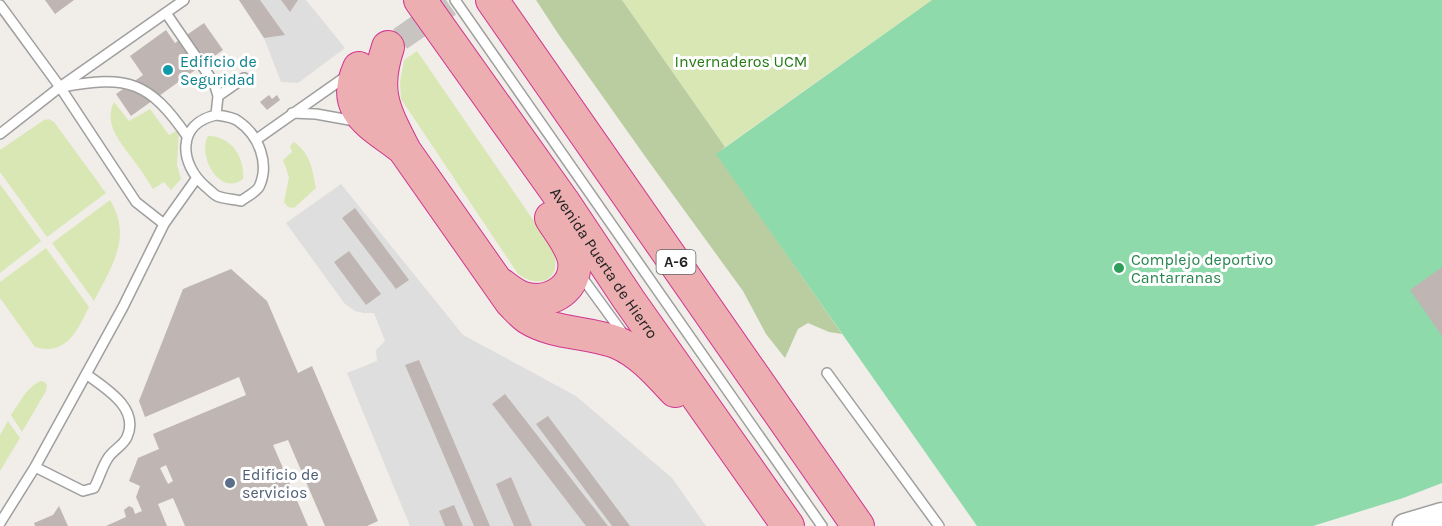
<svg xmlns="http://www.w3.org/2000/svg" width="1442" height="526" font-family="Karla,sans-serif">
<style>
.grass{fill:#d9e7b4}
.forest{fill:#b9cda1}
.pitch{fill:#8edaaa}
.parking{fill:#dedede}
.building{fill:#bfb5b2;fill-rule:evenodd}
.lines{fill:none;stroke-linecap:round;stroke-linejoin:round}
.tertiary-tunnel{stroke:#c8c4c1;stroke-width:24;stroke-dasharray:24 12;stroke-linecap:butt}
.service-casing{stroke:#9f9f9f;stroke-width:12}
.tertiary-casing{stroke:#9f9f9f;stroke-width:27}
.trunk-casing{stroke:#d0368f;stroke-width:34}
.service{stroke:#fff;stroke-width:9}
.tertiary{stroke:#fff;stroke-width:24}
.trunk{stroke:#ecaeb0;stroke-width:32}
.culture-dot{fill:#0f9aa8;stroke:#fff;stroke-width:2}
.leisure-dot{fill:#2e9e5b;stroke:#fff;stroke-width:2}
.service-dot{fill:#5c6f8a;stroke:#fff;stroke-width:2}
.labels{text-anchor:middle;stroke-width:6;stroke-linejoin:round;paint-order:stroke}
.shield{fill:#fff;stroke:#646464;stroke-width:1.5}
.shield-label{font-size:15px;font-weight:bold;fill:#222}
.culture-label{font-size:16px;fill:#0d838f;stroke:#fff;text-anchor:start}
.park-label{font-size:16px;fill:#247b14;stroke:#fff}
.leisure-label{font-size:16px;fill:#27864d;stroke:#fff;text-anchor:start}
.street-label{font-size:16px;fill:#222;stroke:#fff}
.service-label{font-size:16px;fill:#4e5e75;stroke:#fff;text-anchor:start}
</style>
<rect width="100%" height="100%" fill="#f1ede9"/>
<path class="grass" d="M622,0H932L725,147Z
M417,51L551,246C565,273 545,293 518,274L401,99L400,82L404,60Z
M114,102L129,121L150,109L169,135L179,129L177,165L181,179L171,190L164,182L153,189C148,181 143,173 137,165C124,146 102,126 114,102Z
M49,119L54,122L106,193L47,237L0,172V150L44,120Z
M208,136C231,136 245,157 243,179C220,197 197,156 208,136Z
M294,142C311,154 312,169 316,188L294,208L288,207L284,202L289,177L283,160L292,152L290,146Z
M0,184L41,241L0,273Z
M110,200C133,238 111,267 94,301L52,243Z
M46,248L89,307C77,331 67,356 35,347L0,298V282Z
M41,381L45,382L47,385L46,391L22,432L11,415C19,404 27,386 41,381Z
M8,421L20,438L0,471V435Z"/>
<path class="forest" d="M536,0H622L725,147L717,154L842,334L829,332L808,323L798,329L785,358L766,334L743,291L647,159L559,35Z"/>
<path class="pitch" d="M932,0H1442V483L1403,498L1313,526H977L716,154Z"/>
<path class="parking" d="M239,0H306L345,48L298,83L281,82L264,38Z
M341,184L463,335L576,396L672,478L706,526H410L347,373L377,361L376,350L385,341L374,313H364L355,311L345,304L286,223Z"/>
<path class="building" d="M45,0H74L55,14Z
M239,0H260L285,35L264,38Z
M281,0H298L290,12Z
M204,23L223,50L131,116L116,94L143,75L130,56L166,30L175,43Z
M269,95L272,99L277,95L280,100L267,110L260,102Z
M355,208L409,280L396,289L342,218Z
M349,251L381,294L366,305L334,262Z
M1442,267V336L1410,290Z
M231,269L267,301L298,373L312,366L378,521L367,526H325L288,440L273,445L308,526H185L173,498L158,504L167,526H106L126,517L124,510L129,506L133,508L135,514L142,511L136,497L140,486L129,481L138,458L159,449L153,434L246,395L239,377L145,417L139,401L183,289ZM166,465L173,481L168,484L160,468Z
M419,360L490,526H474L405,365Z
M505,394L608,526H586L492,404Z
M548,416L630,526H612L536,424Z
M511,477L532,526H514L496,484Z
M454,505L463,526H445L439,511Z
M59,506L68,526H35L34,523L53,515Z"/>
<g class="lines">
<path class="tertiary-tunnel" d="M400,39L456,0"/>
<defs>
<path id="service" d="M455,0L822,526
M0,5L60,87L136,202L164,224
M166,13L214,83L218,96
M62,87C128,75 149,81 187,136
M292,113L316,114L355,121
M216,115C223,116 233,117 238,121C259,135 270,164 259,187C255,193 246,197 241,201C233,199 224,199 217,196C213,194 210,190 206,187C179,164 176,124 216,115Z
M216,115L218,96L244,78
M0,134L60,87L184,0
M257,139L348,75
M581,276L624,335
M827,373L939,526
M35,467L83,491L94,488C99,479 102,467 108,458C113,450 124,445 127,437C140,408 105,388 86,374
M0,523L35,467L123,307L164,224L196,179"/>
<path id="tertiary" d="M1405,526L1442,515"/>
<g id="trunk">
<path id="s1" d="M420,0L563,201L629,300L788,526"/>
<path d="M492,0L858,526"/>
<path d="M388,47C373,92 384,110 405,151L511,302C517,308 522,314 528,318C555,335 589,331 618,343C641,353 658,373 675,391"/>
<path d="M359,68C340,110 370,123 400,146"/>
<path d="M502,285C510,291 517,297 527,299C552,304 578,287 574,260C571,245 559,231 551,218"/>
</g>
</defs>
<use href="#service" class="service-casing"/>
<use href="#tertiary" class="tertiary-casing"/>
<use href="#trunk" class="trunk-casing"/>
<use href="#service" class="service"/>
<use href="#tertiary" class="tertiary"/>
<use href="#trunk" class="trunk"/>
</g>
<circle class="culture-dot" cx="168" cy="70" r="6"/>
<circle class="leisure-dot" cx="1119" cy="268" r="6"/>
<circle class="service-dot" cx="230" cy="483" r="6"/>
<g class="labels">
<rect class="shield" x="656.5" y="250" width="39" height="24" rx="4.5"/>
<g class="shield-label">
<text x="676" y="267">A-6</text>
</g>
<g class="culture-label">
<text x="180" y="67">Edificio de<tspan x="180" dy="18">Seguridad</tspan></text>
</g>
<g class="park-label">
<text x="741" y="67">Invernaderos UCM</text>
</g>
<g class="leisure-label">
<text x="1131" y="265">Complejo deportivo<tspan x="1131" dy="18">Cantarranas</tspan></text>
</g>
<g class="street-label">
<text dy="6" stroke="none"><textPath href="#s1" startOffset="321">Avenida Puerta de Hierro</textPath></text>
</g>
<g class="service-label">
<text x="242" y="480">Edificio de<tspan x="242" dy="18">servicios</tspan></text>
</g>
</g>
</svg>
